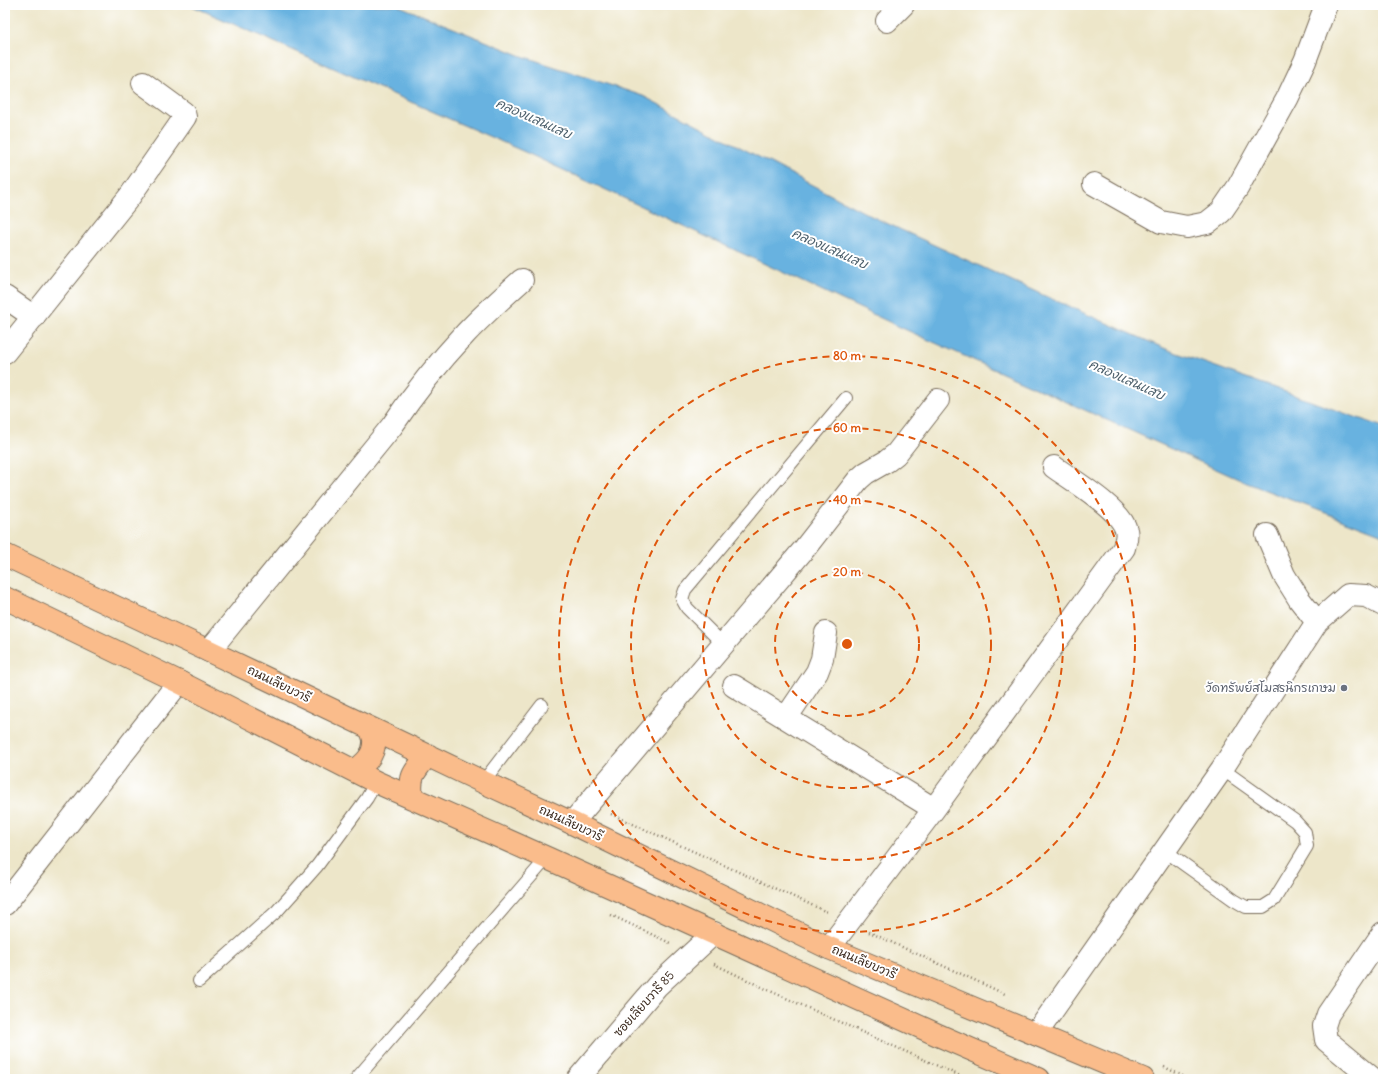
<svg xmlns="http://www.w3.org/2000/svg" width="1388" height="1084" font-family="Delius,'Playpen Sans Thai',sans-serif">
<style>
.water{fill:#68b2e0;stroke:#526e7f}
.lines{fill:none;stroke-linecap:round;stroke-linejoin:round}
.lane-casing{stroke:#796c5a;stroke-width:14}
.street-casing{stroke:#796c5a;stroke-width:24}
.primary-casing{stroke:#796c5a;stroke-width:24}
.path{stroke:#796c5a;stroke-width:2.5;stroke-dasharray:1 3;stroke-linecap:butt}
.lane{stroke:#fff;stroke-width:12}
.street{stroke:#fff;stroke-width:22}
.primary{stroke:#fabc8b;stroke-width:22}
.ring{fill:none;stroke:#df570d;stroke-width:2;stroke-dasharray:7 5}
.worship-dot{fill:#6b7280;stroke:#fff;stroke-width:1.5}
.labels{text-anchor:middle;stroke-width:4;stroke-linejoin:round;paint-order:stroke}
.street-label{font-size:12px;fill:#3b2a1e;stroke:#fff}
.worship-label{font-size:12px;fill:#5b616d;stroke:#fff;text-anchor:end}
.water-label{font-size:13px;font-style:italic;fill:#4d606c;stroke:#fff}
.centre{fill:#df570d;stroke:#fff;stroke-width:2}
.ring-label{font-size:12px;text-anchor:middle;font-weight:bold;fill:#df570d;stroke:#fff;stroke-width:4;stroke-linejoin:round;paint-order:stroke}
</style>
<rect width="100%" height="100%" fill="#fff"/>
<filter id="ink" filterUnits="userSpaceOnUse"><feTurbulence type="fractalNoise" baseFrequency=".025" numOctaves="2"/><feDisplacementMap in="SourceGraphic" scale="8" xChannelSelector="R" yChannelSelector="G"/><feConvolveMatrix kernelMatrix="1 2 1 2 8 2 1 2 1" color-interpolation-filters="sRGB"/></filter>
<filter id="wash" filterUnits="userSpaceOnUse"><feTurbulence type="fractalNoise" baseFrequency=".012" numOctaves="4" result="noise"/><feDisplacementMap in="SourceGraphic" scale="16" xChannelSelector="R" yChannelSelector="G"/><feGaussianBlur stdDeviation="0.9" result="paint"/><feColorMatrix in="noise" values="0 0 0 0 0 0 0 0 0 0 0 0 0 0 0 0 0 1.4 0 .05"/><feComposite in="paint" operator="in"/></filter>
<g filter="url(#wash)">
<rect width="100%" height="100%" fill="#ede6c9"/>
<path class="water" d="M190,5H397L522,56L643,96L871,216L1045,296L1166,349L1383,427V535L1247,483L902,328L527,153Z"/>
</g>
<g filter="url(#ink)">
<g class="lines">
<defs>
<path id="lane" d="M724,645L687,608L682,599L685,590L846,398
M483,782L542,705
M1164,850L1234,900L1246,907H1263L1274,900L1307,846L1305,832L1295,821L1222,769
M199,981L277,911L294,892L317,866L367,798L376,782
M356,1079L547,858"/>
<path id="street" d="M887,21L903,5
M1094,184L1161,222L1187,227L1207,223L1221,212L1238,187L1287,99L1305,61L1326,5
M5,297L34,317
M5,352L130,196L185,117L184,113L143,83
M1267,535L1284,575L1299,599L1317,622
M209,651L392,426C414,393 439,362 466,333C484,314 503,297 522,280
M734,686L934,809
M786,718L817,672L822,659L826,633
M572,823L805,548L858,480L866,473L887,461L896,454L938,400
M5,904L179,682
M829,948L934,809L1124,548C1125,542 1128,536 1126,530C1121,509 1072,480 1054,467
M1036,1034L1222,769L1317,622L1348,595L1366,596L1383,605
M578,1079L657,986L714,933
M1373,1079L1326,1040L1324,1026L1328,1014L1383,933"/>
<path id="primary" d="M5,555L209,651L483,782L572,823L829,948L1143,1079
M5,598L179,682L376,782L547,858L938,1035L1039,1079
M355,771C364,764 374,756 374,743C375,739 372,733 370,728
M412,798C409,775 414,772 428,755"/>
</defs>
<use href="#lane" class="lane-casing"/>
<use href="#street" class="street-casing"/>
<use href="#primary" class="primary-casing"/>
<path class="path" d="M611,814L827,912
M611,915L670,943
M869,932L1005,994
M714,964L768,990L967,1079
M1164,1067L1189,1079"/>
<use href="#lane" class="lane"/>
<use href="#street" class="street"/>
<use href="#primary" class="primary"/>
</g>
</g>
<g class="ring">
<circle cx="847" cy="644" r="72"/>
<circle cx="847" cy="644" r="144"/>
<circle cx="847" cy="644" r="216"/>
<circle cx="847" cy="644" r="288"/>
</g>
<circle class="worship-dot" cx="1344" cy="688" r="4"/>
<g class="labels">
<g class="street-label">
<text transform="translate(279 684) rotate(26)" y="4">ถนนเลียบวารี</text>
<text transform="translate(571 823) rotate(25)" y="4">ถนนเลียบวารี</text>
<text transform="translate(864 962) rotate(23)" y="4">ถนนเลียบวารี</text>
<text transform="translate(644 1004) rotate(-48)" y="4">ซอยเลียบวารี 85</text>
</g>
<g class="worship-label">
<text x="1336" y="692">วัดทรัพย์สโมสรนิกรเกษม</text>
</g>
<g class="water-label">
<text transform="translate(534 118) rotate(24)" y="5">คลองแสนแสบ</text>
<text transform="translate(830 248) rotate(24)" y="5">คลองแสนแสบ</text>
<text transform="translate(1127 379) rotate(24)" y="5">คลองแสนแสบ</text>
</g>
</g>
<circle cx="847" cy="644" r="6" class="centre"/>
<g class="ring-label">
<text x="847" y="360">80 m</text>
<text x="847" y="432">60 m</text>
<text x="847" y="504">40 m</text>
<text x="847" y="576">20 m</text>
</g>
<rect width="1388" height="1084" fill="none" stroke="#fff" stroke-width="20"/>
</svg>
